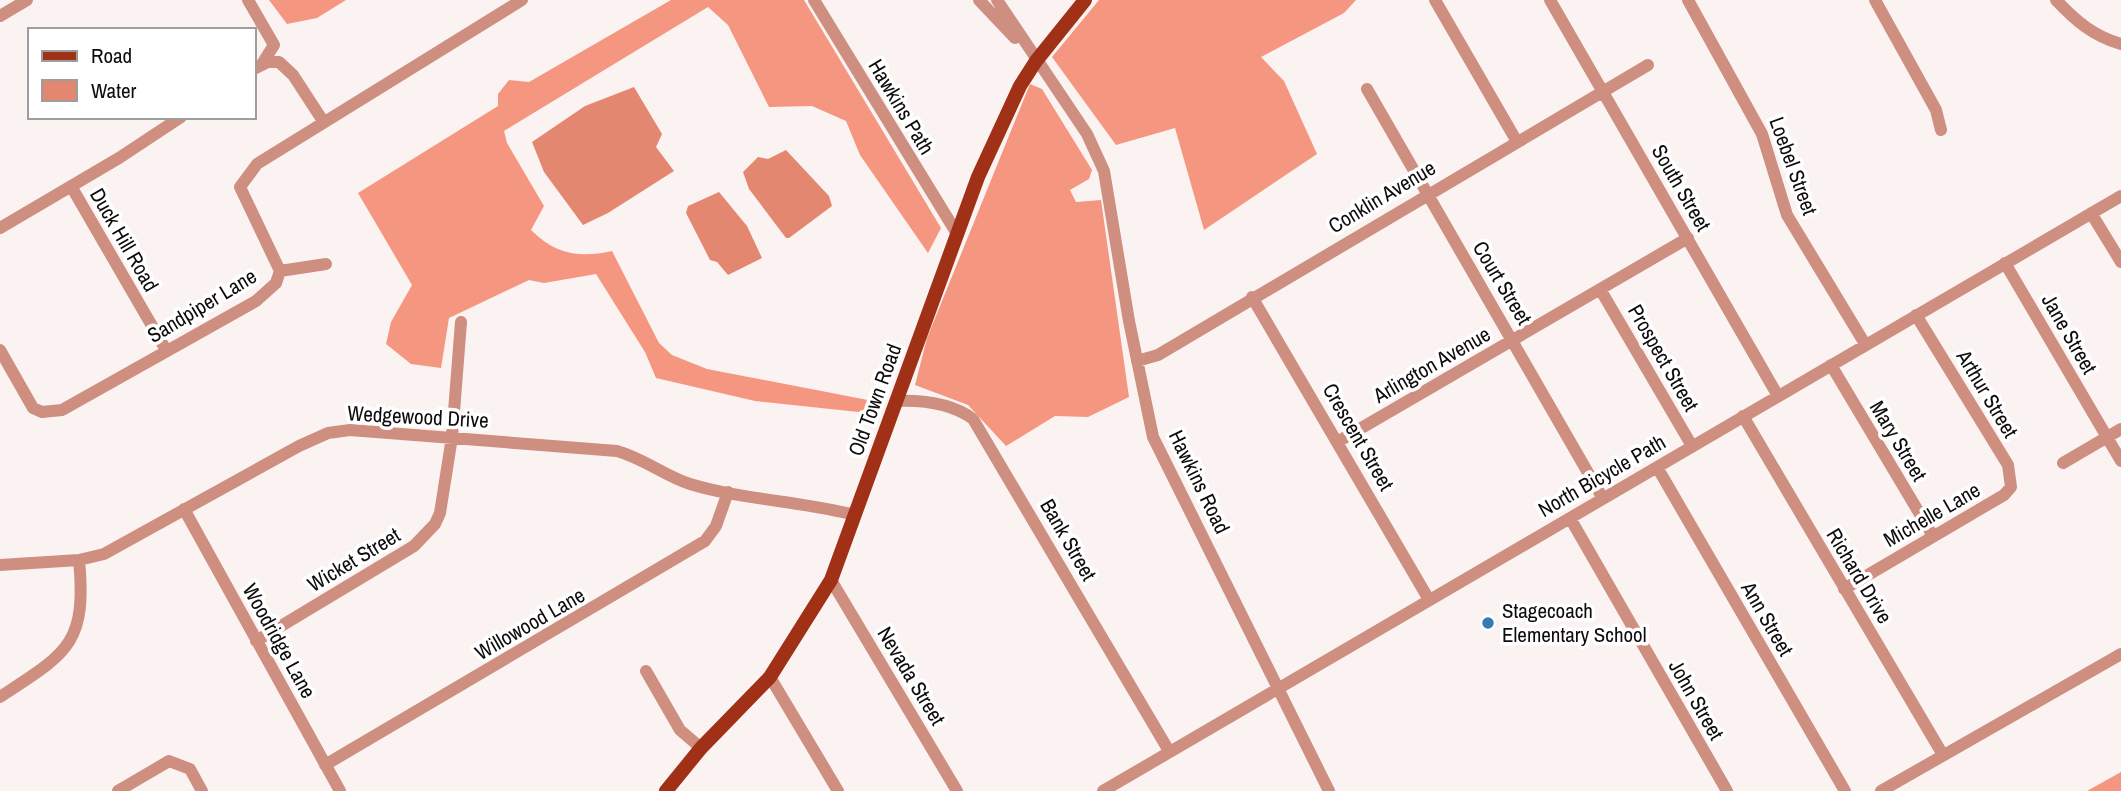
<svg xmlns="http://www.w3.org/2000/svg" width="2121" height="791" font-family="'Archivo Narrow',sans-serif">
<style>
.forest{fill:#f59680}
.water{fill:#e48771}
.lines{fill:none;stroke-linecap:round;stroke-linejoin:round}
.minor{stroke:#ce8f80;stroke-width:12}
.major{stroke:#a03116;stroke-width:14}
.poi-dot{fill:#367cb1;stroke:#fff;stroke-width:2.5}
.labels{text-anchor:middle;stroke-width:7;stroke-linejoin:round;paint-order:stroke}
.street-label{font-size:21px;fill:#0d0b0b;stroke:#fff}
.poi-label{font-size:21px;fill:#0d0b0b;stroke:#fff;text-anchor:start}
</style>
<rect width="100%" height="100%" fill="#fbf3f2"/>
<path class="forest" d="M269,0H346L317,18L287,24Z
M671,0H804L941,228L928,253L860,155L846,121L812,106L769,107L728,25L708,7L504,131L507,143L544,206L531,230C556,255 580,258 612,251L659,343L672,355L707,369L873,401L868,413L755,401L656,378L645,352L596,274L544,283L529,280L449,318L441,368L411,364L386,344L391,322L412,285L358,193L498,106V94L509,80L529,82Z
M1099,0H1356L1344,13L1261,57L1284,81L1317,154L1204,230L1175,128L1116,145L1052,57Z
M1030,84L1042,89L1092,170L1089,179L1070,190L1076,202L1101,200L1129,397L1088,417L1055,416L1006,446L968,405L915,385L927,338Z
M2121,772V791H2087Z"/>
<path class="water" d="M634,87L662,134L656,147L674,171L608,213L583,225L544,172L532,142L585,106Z
M786,150L829,196L832,206L789,238H786L749,189L743,172L758,157L768,159Z
M719,192L747,226L762,258L728,275L717,262L710,260L686,213L688,206Z"/>
<g class="lines">
<path class="minor" d="M248,0L274,45L262,64
M814,0L956,232
M979,0L1015,38
M997,0L1087,134L1104,171L1129,321L1153,437L1329,791
M1435,0L1516,140
M1550,0L1778,396
M1688,0L1762,134L1787,215L1865,344
M1875,0L1936,110L1941,130
M2056,0C2076,21 2093,36 2121,44
M0,16L27,0
M254,69L268,62H279L293,75L323,121
M1367,89L1602,497
M71,186L166,350
M2091,213L2121,262
M0,228L119,158L181,117
M2005,263L2121,461
M280,271L326,264
M1600,289L1692,446
M1252,297L1428,598
M0,350L33,408L42,412L62,410L256,301L276,283L280,271L240,187L257,164L522,0
M1137,361L1158,355L1648,65
M1831,365L1933,536
M897,401C924,400 951,403 973,419L1169,751
M1743,416L1943,755
M1339,441L1688,238
M2063,463L2121,429
M1657,467L1845,791
M184,509L340,791
M1570,518L1727,791
M0,565L79,560L104,554L299,446L328,433L350,430L617,451C645,459 665,476 690,484C743,500 801,501 855,515
M831,580L957,791
M1844,589L2004,495L2011,487L2008,465L1916,315
M256,641L414,546L435,524L440,513L452,437L461,322
M646,671L680,730L701,748
M770,677L838,791
M0,697C67,653 87,645 79,560
M325,765L705,541L716,526L728,492
M118,791L169,761L190,769L202,791
M1103,791L2121,196
M1881,791L2121,654"/>
<path class="major" d="M666,791L701,748L770,677L831,580L978,177L1020,86L1036,61L1085,0"/>
</g>
<circle class="poi-dot" cx="1488" cy="623" r="7"/>
<g class="labels">
<g class="street-label">
<text transform="translate(901 107) rotate(59)" y="7">Hawkins Path</text>
<text transform="translate(1793 166) rotate(70)" y="7">Loebel Street</text>
<text transform="translate(1681 188) rotate(60)" y="7">South Street</text>
<text transform="translate(1382 197) rotate(-31)" y="7">Conklin Avenue</text>
<text transform="translate(124 240) rotate(60)" y="7">Duck Hill Road</text>
<text transform="translate(1502 283) rotate(59)" y="7">Court Street</text>
<text transform="translate(202 306) rotate(-31)" y="7">Sandpiper Lane</text>
<text transform="translate(2069 334) rotate(60)" y="7">Jane Street</text>
<text transform="translate(1663 358) rotate(60)" y="7">Prospect Street</text>
<text transform="translate(1432 365) rotate(-30)" y="7">Arlington Avenue</text>
<text transform="translate(1987 394) rotate(59)" y="7">Arthur Street</text>
<text transform="translate(875 400) rotate(-70)" y="7">Old Town Road</text>
<text transform="translate(418 417) rotate(3)" y="7">Wedgewood Drive</text>
<text transform="translate(1358 437) rotate(60)" y="7">Crescent Street</text>
<text transform="translate(1898 441) rotate(59)" y="7">Mary Street</text>
<text transform="translate(1602 476) rotate(-30)" y="7">North Bicycle Path</text>
<text transform="translate(1199 482) rotate(64)" y="7">Hawkins Road</text>
<text transform="translate(1932 515) rotate(-30)" y="7">Michelle Lane</text>
<text transform="translate(1068 540) rotate(60)" y="7">Bank Street</text>
<text transform="translate(354 560) rotate(-31)" y="7">Wicket Street</text>
<text transform="translate(1859 576) rotate(59)" y="7">Richard Drive</text>
<text transform="translate(1767 619) rotate(60)" y="7">Ann Street</text>
<text transform="translate(530 624) rotate(-30)" y="7">Willowood Lane</text>
<text transform="translate(279 641) rotate(61)" y="7">Woodridge Lane</text>
<text transform="translate(911 676) rotate(59)" y="7">Nevada Street</text>
<text transform="translate(1696 700) rotate(60)" y="7">John Street</text>
</g>
<g class="poi-label">
<text x="1502" y="618">Stagecoach<tspan x="1502" dy="24">Elementary School</tspan></text>
</g>
</g>
<rect x="28" y="28" width="228" height="91" fill="#ffffff" stroke="#9e9d9d" stroke-width="2"/>
<rect x="42" y="51" width="35" height="10" fill="#a03116" stroke="#9e9d9d" stroke-width="2"/>
<text x="91" y="63" font-size="21" fill="#0d0b0b">Road</text>
<rect x="42" y="80" width="35" height="21" fill="#e48771" stroke="#9e9d9d" stroke-width="2"/>
<text x="91" y="98" font-size="21" fill="#0d0b0b">Water</text>
</svg>
